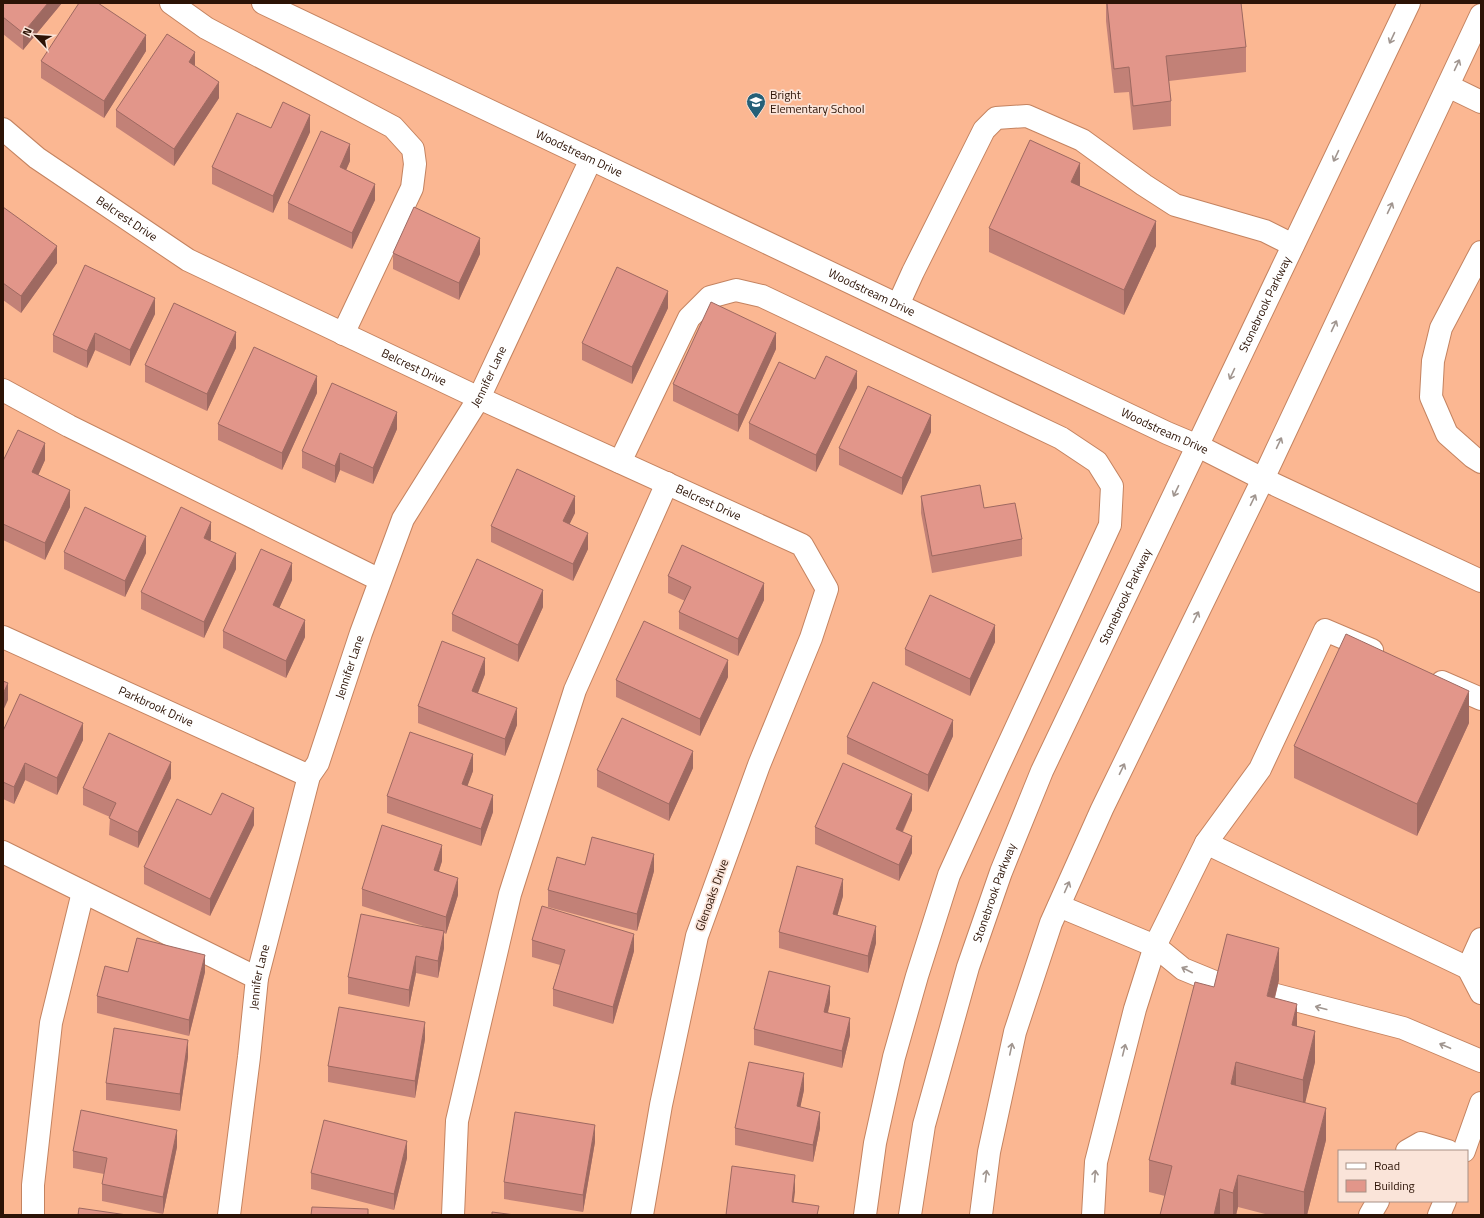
<svg xmlns="http://www.w3.org/2000/svg" width="1484" height="1218" font-family="'Titillium Web',sans-serif">
<style>
.lines{fill:none;stroke-linecap:round;stroke-linejoin:round}
.minor-casing{stroke:#c48360;stroke-width:24}
.major-casing{stroke:#c48360;stroke-width:24}
.minor{stroke:#fff;stroke-width:22}
.major{stroke:#fff;stroke-width:22}
.wall{fill:#c28177}
.shaded-wall{fill:#9e6961}
.building{fill:#e2968a;stroke:#9e6961}
.oneway{stroke:#a0958f}
.labels{text-anchor:middle;stroke-width:3.5;stroke-linejoin:round;paint-order:stroke}
.poi-label{font-size:12px;fill:#2c1306;stroke:#fae4d9;text-anchor:start}
.street-label{font-size:12px;fill:#2c1306;stroke:#fae4d9}
</style>
<rect width="100%" height="100%" fill="#fbb792"/>
<g class="lines">
<defs>
<g id="minor">
<path d="M171,3L206,28L393,127L413,149L415,164L412,188L343,334"/>
<path id="s1" d="M263,3L1167,433L1198,446L1263,479L1481,581"/>
<path d="M1448,86L1481,102"/>
<path id="s2" d="M3,129L37,158L188,260L479,398L802,545L827,589L811,638L759,765L697,936L661,1105L642,1215"/>
<path d="M1481,252L1441,328L1433,361L1431,397L1447,434L1473,457L1481,462"/>
<path d="M898,305L913,272L984,130L996,118L1027,116L1082,140L1144,185L1175,205L1265,231L1293,245"/>
<path d="M3,390L69,426L380,580"/>
<path d="M620,462L689,318L710,297L736,290L762,296L1061,438L1097,462L1112,486L1110,525L998,767L949,875L917,976L894,1057L875,1143L865,1215"/>
<path id="s3" d="M3,637L309,776"/>
<path d="M1442,682L1481,699"/>
<path d="M1206,843L1468,968"/>
<path d="M3,852L257,978"/>
<path d="M1059,906L1155,946L1183,969L1222,985"/>
<path d="M1481,939L1468,968L1481,993"/>
<path d="M1276,995L1403,1028L1481,1061"/>
<path d="M1407,1151L1421,1143L1448,1151"/>
<path d="M1464,1151L1481,1103"/>
<path d="M33,1215V1185L51,1023L83,892"/>
<path id="s4" d="M229,1215L249,1057L257,978L309,776L318,763L361,633L403,519L479,398L591,159"/>
<path d="M453,1215L457,1121L510,894L575,690L667,483"/>
<path d="M1093,1215L1096,1162L1135,1009L1155,946L1206,843L1260,769L1325,630L1372,650"/>
<path d="M1370,1215L1378,1201"/>
<path d="M1439,1215L1445,1201"/>
</g>
<g id="major">
<path id="s5" d="M910,1215L924,1125L968,967L1001,872L1042,771L1409,3"/>
<path d="M981,1215L989,1152L1015,1032L1051,923L1102,809L1263,479L1481,15"/>
</g>
</defs>
<use href="#minor" class="minor-casing"/>
<use href="#major" class="major-casing"/>
<use href="#minor" class="minor"/>
<use href="#major" class="major"/>
</g>
<path class="wall" d="M3,3H62L23,50L3,34Z
M1106,3H1241L1246,47V72L1169,81L1171,101V126L1133,130L1129,92L1114,93L1106,21Z
M146,51L104,118L41,78V61Z
M195,66L219,98L174,166L116,127V110Z
M271,128L310,132L273,213L212,184V167Z
M350,161L346,170L375,200L352,249L288,219V203Z
M1080,186L1156,246L1124,315L989,252V228Z
M3,207L57,263L21,313L3,300Z
M393,253L480,254L459,300L393,269Z
M668,308L632,384L582,360V343Z
M155,314L130,366L95,350L87,368L53,352V335Z
M236,348L207,411L145,382V365Z
M776,349L738,432L673,401V384Z
M815,379L857,388L816,472L749,439V423Z
M317,393L282,470L218,440V424Z
M397,429L373,484L340,470L335,483L302,468V451Z
M931,432L902,495L839,465V448Z
M45,460L38,475L70,507L45,560L3,540V461Z
M921,496L1022,539V556L932,573L921,513Z
M575,513L569,524L588,549L573,581L491,542V526Z
M211,539L210,541L236,569L204,638L141,609V592Z
M64,552L146,553L125,597L64,569Z
M668,576L764,600L738,656L679,629V612L685,601L668,593Z
M292,580L279,608L305,637L286,678L223,648V631Z
M543,607L518,662L452,631V614Z
M995,642L970,696L905,665V649Z
M485,674L478,693L517,725L505,756L418,723V706Z
M728,677L700,736L616,697V680Z
M1469,723L1417,836L1294,778V746Z
M3,731L83,740L57,795L25,780L14,804L3,799Z
M953,736L928,792L847,754V737Z
M693,768L669,821L597,787V770Z
M473,771L467,786L493,812L481,846L387,813V796Z
M171,778L138,848L109,835L110,817L83,805V788Z
M912,810L903,832L912,853L899,881L815,844V827Z
M211,815L254,825L210,916L144,884V867Z
M442,861L439,871L458,895L446,934L444,933V948L438,978L416,973L409,1007L348,994V977L426,927L362,906V889Z
M585,865L654,871L637,931L548,907V890Z
M843,896L837,915L876,943L868,973L779,948V932Z
M532,940L634,951L613,1024L553,1006V989L560,965L532,957Z
M128,972H205L189,1036L97,1013V996Z
M1279,980L1275,998L1297,1026L1315,1062L1305,1102L1326,1140L1307,1215H1269L1238,1207L1236,1215H1160L1165,1196L1149,1192V1160Z
M830,1003L828,1012L850,1035L842,1068L754,1045V1029Z
M425,1039L415,1098L328,1082V1066Z
M188,1057L180,1111L106,1100V1083Z
M804,1090L800,1107L820,1128L813,1162L735,1145V1128Z
M595,1142L583,1212L504,1199V1182Z
M177,1147L163,1214L102,1201V1184L104,1174L73,1168V1151Z
M407,1158L394,1210L311,1189V1173Z"/>
<path class="shaded-wall" d="M48,3H62L23,50V33Z
M146,35V51L104,118V101Z
M195,52V69L189,62Z
M219,82V98L174,166V149Z
M310,115V132L273,213V196Z
M350,144V161L340,184V167Z
M1080,163V188L1071,182Z
M375,184V200L352,249V233Z
M1156,221V246L1124,315V290Z
M480,238V254L459,300V283Z
M57,246V263L21,313V296Z
M668,291V308L632,384V367Z
M155,298V314L130,366V350Z
M236,332V348L207,411V394Z
M95,333V350L87,368V351Z
M776,333V349L738,432V415Z
M857,371V388L816,472V455Z
M317,376V393L282,470V453Z
M397,412V429L373,484V468Z
M931,415V432L902,495V478Z
M45,443V460L32,489V472Z
M340,453V470L335,483V466Z
M70,490V507L45,560V543Z
M575,496V513L563,538V521Z
M211,522V539L204,554V538Z
M588,533V549L573,581V564Z
M146,536V553L125,597V581Z
M236,553V569L204,638V622Z
M292,563V580L273,622V605Z
M764,583V600L738,656V639Z
M543,590V607L518,662V645Z
M305,620V637L286,678V661Z
M995,625V642L970,696V679Z
M485,658V674L472,708V691Z
M728,660V677L700,736V719Z
M8,683V700L3,711V694Z
M1469,691V723L1417,836V804Z
M517,708V725L505,756V739Z
M953,720V736L928,792V775Z
M83,723V740L57,795V778Z
M693,751V768L669,821V804Z
M473,754V771L462,801V784Z
M171,762V778L138,848V832Z
M25,763V780L14,804V787Z
M912,794V810L896,846V829Z
M493,795V812L481,846V829Z
M254,808V825L210,916V899Z
M912,836V853L899,881V865Z
M442,845V861L434,886V870Z
M654,854V871L637,931V914Z
M458,878V895L446,934V917Z
M843,879V896L833,931V914Z
M876,926V943L868,973V956Z
M444,931V948L438,978V961Z
M634,934V951L613,1024V1007Z
M1279,948V980L1267,1028V996Z
M205,955V972L189,1036V1020Z
M416,956V973L409,1007V990Z
M830,986V1003L824,1028V1012Z
M1297,1004V1035L1292,1025Z
M850,1018V1035L842,1068V1051Z
M425,1022V1039L415,1098V1081Z
M1315,1031V1062L1303,1112V1080Z
M188,1040V1057L180,1111V1094Z
M1236,1062V1094L1231,1084Z
M804,1073V1090L797,1123V1106Z
M1326,1108V1140L1307,1215H1304V1192Z
M820,1112V1128L813,1162V1145Z
M595,1125V1142L583,1212V1195Z
M177,1130V1147L163,1214V1197Z
M407,1141V1158L394,1210V1194Z
M795,1175V1192L792,1215V1202Z
M1238,1175V1207L1236,1215H1233V1193Z
M1220,1189V1215H1214Z"/>
<path class="building" d="M3,3H48L23,33L3,17Z
M79,3H98L146,35L104,101L41,61Z
M1107,3H1241L1246,47L1166,56L1171,101L1133,106L1129,67L1114,69Z
M167,34L195,52L189,62L219,82L174,149L116,110Z
M283,102L310,115L273,196L212,167L237,113L271,128Z
M321,131L350,144L340,167L375,184L352,233L288,203Z
M1030,140L1080,163L1071,182L1156,221L1124,290L989,228Z
M3,207L57,246L21,296L3,283Z
M414,207L480,238L459,283L393,253Z
M85,265L155,298L130,350L95,333L87,351L53,335Z
M617,267L668,291L632,367L582,343Z
M711,302L776,333L738,415L673,384Z
M174,303L236,332L207,394L145,365Z
M254,347L317,376L282,453L218,424Z
M826,356L857,371L816,455L749,423L779,362L815,379Z
M332,383L397,412L373,468L340,453L335,466L302,451Z
M868,386L931,415L902,478L839,448Z
M18,430L45,443L32,472L70,490L45,543L3,524V461Z
M517,469L575,496L563,521L588,533L573,564L491,526Z
M980,485L984,508L1015,503L1022,539L932,556L921,496Z
M85,507L146,536L125,581L64,552Z
M181,507L211,522L204,538L236,553L204,622L141,592Z
M682,545L764,583L738,639L679,612L691,587L668,576Z
M261,549L292,563L273,605L305,620L286,661L223,631Z
M477,559L543,590L518,645L452,614Z
M930,595L995,625L970,679L905,649Z
M644,621L728,660L700,719L616,680Z
M1346,634L1469,691L1417,804L1294,746Z
M442,641L485,658L472,691L517,708L505,739L418,706Z
M3,681L8,683L3,694Z
M873,682L953,720L928,775L847,737Z
M20,694L83,723L57,778L25,763L14,787L3,782V731Z
M622,718L693,751L669,804L597,770Z
M410,732L473,754L462,784L493,795L481,829L387,796Z
M109,733L171,762L138,832L109,818L116,803L83,788Z
M843,763L912,794L896,829L912,836L899,865L815,827Z
M222,793L254,808L210,899L144,867L177,799L211,815Z
M382,825L442,845L434,870L458,878L446,917L362,889Z
M592,837L654,854L637,914L548,890L557,857L585,865Z
M797,866L843,879L833,914L876,926L868,956L779,932Z
M542,906L634,934L613,1007L553,989L565,950L532,940Z
M361,914L444,931L438,961L416,956L409,990L348,977Z
M1227,934L1279,948L1267,996L1297,1004L1292,1025L1315,1031L1303,1080L1236,1062L1231,1084L1326,1108L1304,1192L1238,1175L1233,1193L1220,1189L1214,1215H1160L1172,1166L1149,1160L1195,982L1214,987Z
M137,938L205,955L189,1020L97,996L105,966L128,972Z
M769,971L830,986L824,1012L850,1018L842,1051L754,1029Z
M339,1007L425,1022L415,1081L328,1066Z
M114,1028L188,1040L180,1094L106,1083Z
M749,1062L804,1073L797,1106L820,1112L813,1145L735,1128Z
M81,1110L177,1130L163,1197L102,1184L107,1158L73,1151Z
M515,1112L595,1125L583,1195L504,1182Z
M324,1120L407,1141L394,1194L311,1173Z
M732,1166L795,1175L792,1202L819,1206L817,1215H726Z
M312,1207L368,1209V1215H311Z
M79,1208L127,1215H78Z
M492,1212L515,1215H492Z"/>
<defs><path id="oneway-shaft" d="M-6 0H5M1.5-3L5.5 0L1.5 3" fill="none" stroke-width="1.6" stroke-linecap="round" stroke-linejoin="round"/></defs>
<g class="oneway">
<use href="#oneway-shaft" transform="translate(1392 38) rotate(115)"/>
<use href="#oneway-shaft" transform="translate(1457 65) rotate(-65)"/>
<use href="#oneway-shaft" transform="translate(1336 156) rotate(115)"/>
<use href="#oneway-shaft" transform="translate(1390 208) rotate(-65)"/>
<use href="#oneway-shaft" transform="translate(1334 326) rotate(-65)"/>
<use href="#oneway-shaft" transform="translate(1232 374) rotate(115)"/>
<use href="#oneway-shaft" transform="translate(1279 443) rotate(-65)"/>
<use href="#oneway-shaft" transform="translate(1176 491) rotate(116)"/>
<use href="#oneway-shaft" transform="translate(1253 500) rotate(-64)"/>
<use href="#oneway-shaft" transform="translate(1196 617) rotate(-64)"/>
<use href="#oneway-shaft" transform="translate(1122 769) rotate(-64)"/>
<use href="#oneway-shaft" transform="translate(1067 887) rotate(-66)"/>
<use href="#oneway-shaft" transform="translate(1187 970) rotate(-153)"/>
<use href="#oneway-shaft" transform="translate(1321 1008) rotate(-165)"/>
<use href="#oneway-shaft" transform="translate(1445 1046) rotate(-157)"/>
<use href="#oneway-shaft" transform="translate(1011 1049) rotate(-78)"/>
<use href="#oneway-shaft" transform="translate(1124 1050) rotate(-76)"/>
<use href="#oneway-shaft" transform="translate(986 1176) rotate(-83)"/>
<use href="#oneway-shaft" transform="translate(1095 1176) rotate(-86)"/>
</g>
<defs>
<symbol id="school-pin" viewBox="-11 -11 22 30"><path d="M0 17L-7.5 6A9.5 9.5 0 1 1 7.5 6Z" fill="#256078" stroke="#fae4d9"/><path d="M0-5L7-2L0 1L-7-2ZM-4 1L0 2.5L4 1V4Q0 6-4 4Z" fill="#fff"/></symbol>
</defs>
<g fill-rule="evenodd">
<use href="#school-pin" x="745" y="91" width="22" height="30"/>
</g>
<g class="labels">
<g class="poi-label">
<text x="770" y="99">Bright<tspan x="770" dy="14">Elementary School</tspan></text>
</g>
<g class="street-label">
<text dy="4" stroke="none"><textPath href="#s1" startOffset="350">Woodstream Drive</textPath></text>
<text dy="4" stroke="none"><textPath href="#s2" startOffset="153">Belcrest Drive</textPath></text>
<text dy="4" stroke="none"><textPath href="#s1" startOffset="674">Woodstream Drive</textPath></text>
<text dy="4" stroke="none"><textPath href="#s5" startOffset="982">Stonebrook Parkway</textPath></text>
<text dy="4" stroke="none"><textPath href="#s2" startOffset="477">Belcrest Drive</textPath></text>
<text dy="4" stroke="none"><textPath href="#s4" startOffset="888">Jennifer Lane</textPath></text>
<text dy="4" stroke="none"><textPath href="#s1" startOffset="998">Woodstream Drive</textPath></text>
<text dy="4" stroke="none"><textPath href="#s2" startOffset="801">Belcrest Drive</textPath></text>
<text dy="4" stroke="none"><textPath href="#s5" startOffset="658">Stonebrook Parkway</textPath></text>
<text dy="4" stroke="none"><textPath href="#s4" startOffset="564">Jennifer Lane</textPath></text>
<text dy="4" stroke="none"><textPath href="#s3" startOffset="168">Parkbrook Drive</textPath></text>
<text dy="4" stroke="none"><textPath href="#s5" startOffset="334">Stonebrook Parkway</textPath></text>
<text transform="translate(712 895) rotate(-70)" y="4">Glenoaks Drive</text>
<text dy="4" stroke="none"><textPath href="#s4" startOffset="240">Jennifer Lane</textPath></text>
</g>
</g>
<rect width="1484" height="1218" fill="none" stroke="#2c1306" stroke-width="8"/>
<rect x="1338" y="1150" width="130" height="52" fill="#fae4d9" stroke="#a89085"/>
<rect x="1346" y="1163" width="20" height="6" fill="#ffffff" stroke="#a89085"/>
<text x="1374" y="1170" font-size="12" fill="#2c1306">Road</text>
<rect x="1346" y="1180" width="20" height="12" fill="#e2968a" stroke="#a89085"/>
<text x="1374" y="1190" font-size="12" fill="#2c1306">Building</text>
<g transform="translate(36 36) rotate(295)" stroke="#fae4d9" stroke-width="3" paint-order="stroke">
<path d="M0-3L7 15L0 10L-7 15Z" fill="#2c1306"/>
<text y="-6" font-size="11" font-weight="bold" text-anchor="middle" fill="#2c1306">N</text>
</g>
</svg>
